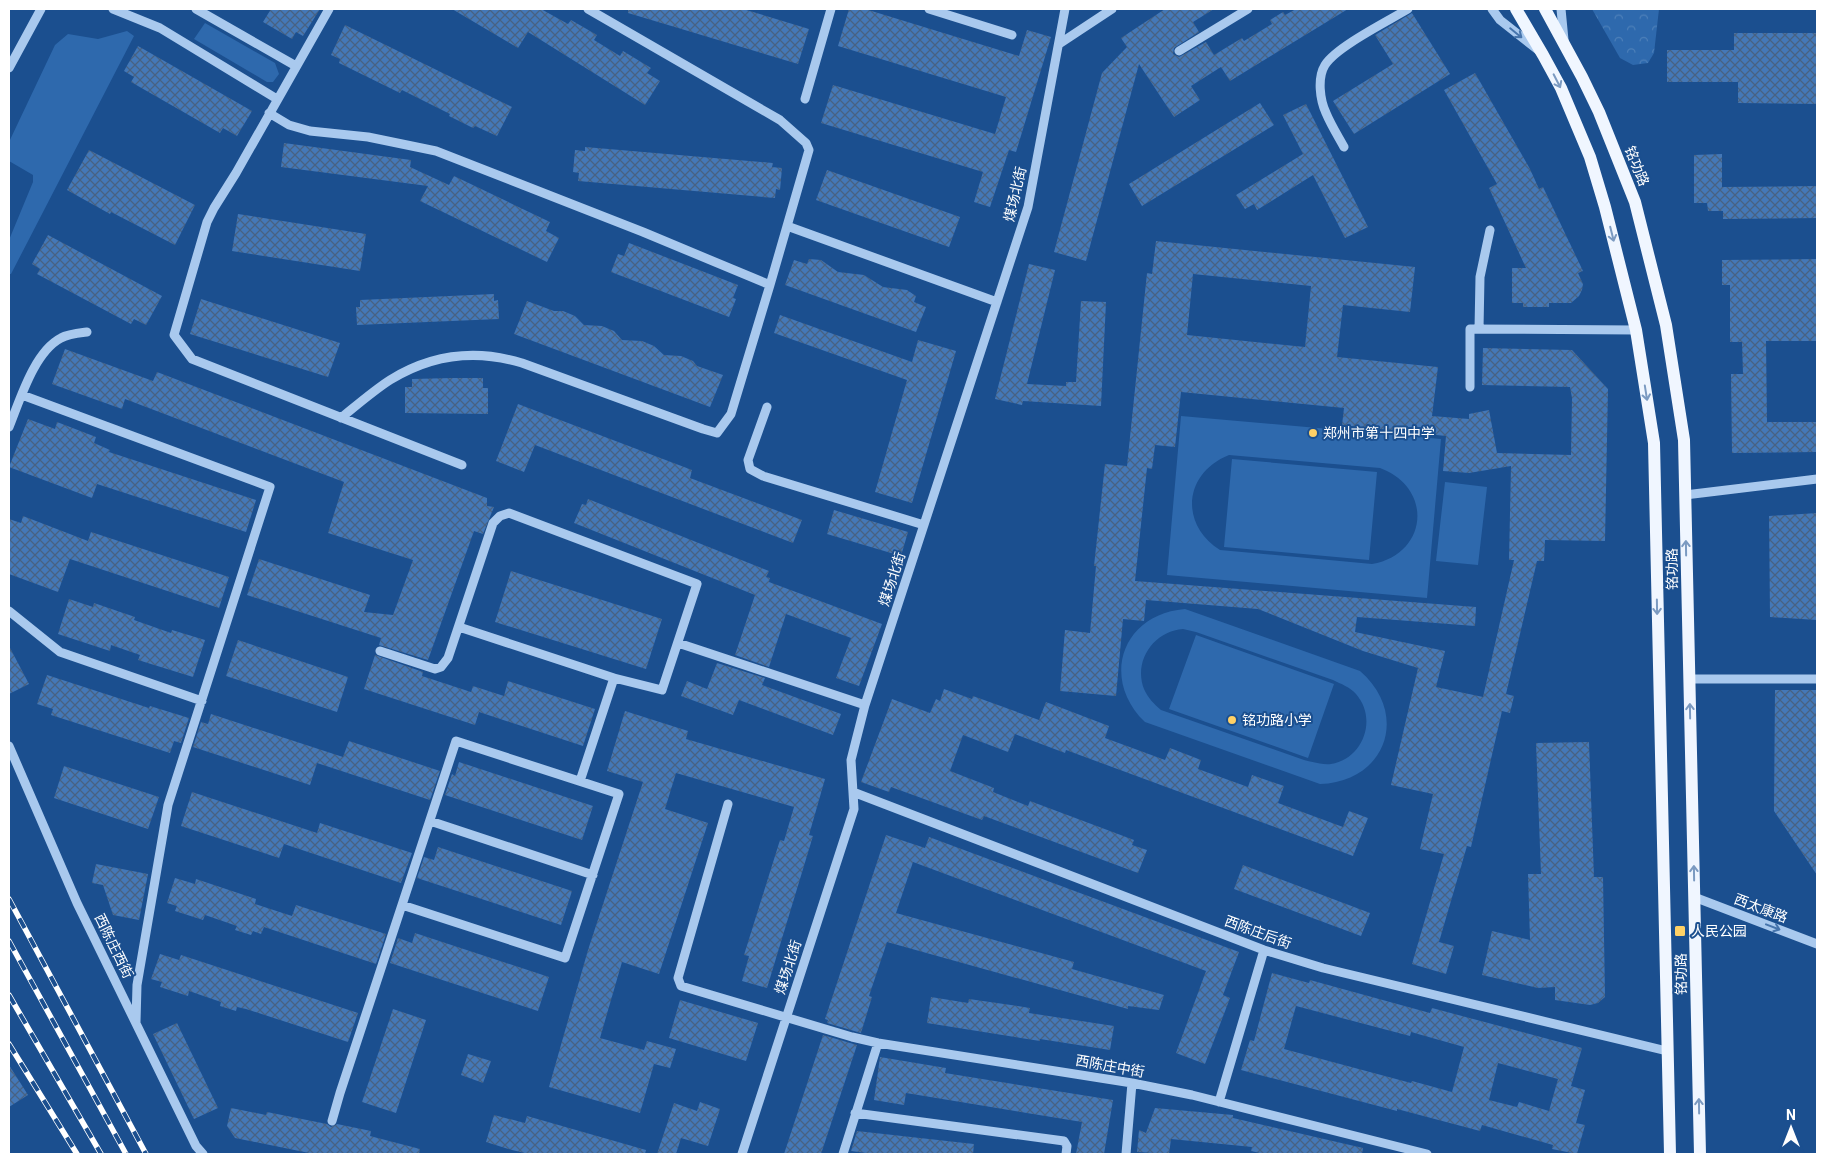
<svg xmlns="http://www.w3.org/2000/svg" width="1826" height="1163" font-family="Roboto,'Noto Sans SC',sans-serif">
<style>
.green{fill:#2e69ad;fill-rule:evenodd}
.park{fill:url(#park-crowns)}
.building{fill:url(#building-cross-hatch);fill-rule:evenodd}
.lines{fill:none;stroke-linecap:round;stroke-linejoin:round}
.minor{stroke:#a9c9ee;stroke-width:9}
.major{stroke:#f0f6ff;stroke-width:12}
.rail-casing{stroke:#fff;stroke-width:5.5}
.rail{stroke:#1b4f8f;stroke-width:4;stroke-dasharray:11;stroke-linecap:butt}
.oneway{stroke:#4674ac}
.oneway2{stroke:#7b9ac1}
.poi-dot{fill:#ffd166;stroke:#1b4f8f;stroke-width:2}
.labels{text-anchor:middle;stroke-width:4;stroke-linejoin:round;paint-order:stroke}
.street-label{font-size:14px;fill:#fff;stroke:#1b4f8f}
.poi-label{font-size:14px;fill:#fff;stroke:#1b4f8f;text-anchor:start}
</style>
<defs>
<pattern id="park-crowns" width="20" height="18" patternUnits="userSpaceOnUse" patternTransform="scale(1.25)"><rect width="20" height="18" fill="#2e69ad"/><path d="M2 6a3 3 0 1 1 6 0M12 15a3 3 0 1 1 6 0" fill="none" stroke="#4d80b9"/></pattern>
<pattern id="building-cross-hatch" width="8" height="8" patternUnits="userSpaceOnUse" patternTransform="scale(1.25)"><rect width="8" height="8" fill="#4478b7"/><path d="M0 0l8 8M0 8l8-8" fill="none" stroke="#486282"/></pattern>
</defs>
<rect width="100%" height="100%" fill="#1b4f8f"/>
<path class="green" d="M205,23L275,63L279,74L273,82H267L194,39Z
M127,31L134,36L11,274H9V240L33,182V175L9,161V142L55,45L68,34L98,39Z
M1181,416L1441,439L1427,598L1167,575ZM1229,455L1380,468C1434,488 1428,554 1372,564L1220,550C1179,524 1184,473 1229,455Z
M1232,459L1377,472L1369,560L1224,547Z
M1445,482L1487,487L1478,565L1436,561Z
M1185,609L1360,671C1410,714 1386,782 1320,784L1145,722C1100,679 1122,614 1185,609ZM1183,629L1196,632L1333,680C1341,684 1350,687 1356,694C1378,719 1363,759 1331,764C1322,765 1313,762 1304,760L1161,710C1154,704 1148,698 1144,689C1133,661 1154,631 1183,629Z
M1196,635L1334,684L1308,758L1169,709Z"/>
<path class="park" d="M1592,9H1659L1654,53L1648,63L1633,65L1620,58Z"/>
<path class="building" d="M271,9H320L303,36L296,32L292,39L263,22Z
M452,9H541L568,24L571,20L597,35L594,40L620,56L623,51L651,68L647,73L660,81L645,105L528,32L518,48Z
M628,9H743L809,29L798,64L628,13Z
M849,9H865L1019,56L1027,30L1051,37L1016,152L1009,150L990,207L974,202L983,172L821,123L833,85L995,134L1006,97L838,46Z
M1165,9H1214L1193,22L1199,32L1174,48L1173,54L1179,57L1206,42L1214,55L1242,38L1244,41L1272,24L1270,20L1283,12L1285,15L1296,9H1348L1230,81L1221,67L1191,86L1200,100L1174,117L1139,64L1086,261L1054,252L1102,73L1127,47L1121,38Z
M1412,13L1450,74L1354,134L1333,101L1393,64L1375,35Z
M345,25L512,107L497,136L475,126L473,128L449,116L450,114L402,90L400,93L339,63L340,59L331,55Z
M1734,33H1817V104L1738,103V82H1667V50H1734Z
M138,46L252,111L237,136L223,128L220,133L131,82L134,77L124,71Z
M1475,73L1530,169L1539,189L1543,187L1583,271L1578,273L1583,284L1582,290L1579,296L1571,303H1549V307H1523V303H1512V268H1526L1489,188L1497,184L1444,90Z
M1260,103L1274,125L1142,206L1129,184Z
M1306,104L1368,227L1345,238L1313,175L1257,210L1254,204L1245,209L1236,195L1303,154L1283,115Z
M284,143L411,160L410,167L449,185L454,176L550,222L546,231L559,238L547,262L420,201L428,186L281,167Z
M585,147L773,163L772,167L782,168L780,190L776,189L775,198L578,181L579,173L573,172L575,150L585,151Z
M89,150L195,205L175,245L111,212L110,214L67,190Z
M1722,154V187L1817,186V218L1723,219V211H1708L1707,203H1694V155Z
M827,170L960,217L949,247L816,200Z
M238,214L366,234L360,271L232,251Z
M48,235L162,296L146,325L134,319L131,324L37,274L40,269L32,264Z
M1156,241L1415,267L1410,312L1343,305L1337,357L1438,367L1432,416L1469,419V414L1489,410L1497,453L1571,455L1572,398L1570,387L1482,385L1483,348L1572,350L1608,389L1605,541L1545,540L1544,561H1537L1506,694L1514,696L1510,713L1502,711L1471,847L1467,846L1439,942L1454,946L1446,974L1412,964L1444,854L1420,849L1433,794L1391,785L1418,668L1363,651L1258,609L1146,600L1144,621L1123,619L1116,696L1060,691L1065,630L1090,633L1096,566H1094L1105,464L1127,466L1147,273L1152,274ZM1193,274L1311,286L1305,347L1187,335ZM1181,392L1344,408L1342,425L1446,436L1443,471L1469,473L1511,466L1509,560H1514L1483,697L1436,687L1445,651L1355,632L1357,617L1475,626L1476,607L1135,581L1147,468L1152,469L1155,445L1175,447Z
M629,243L738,285L733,298L736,299L729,317L611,272L618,254L624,256Z
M809,259L821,260L838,272L864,275L883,287L907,290L916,296L914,302L926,307L916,332L785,285L794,260L807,264Z
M1817,259V341H1766L1767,422H1817V452L1732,453L1731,374H1743L1742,342H1730V285H1722V260Z
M1029,264L1055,270L1027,384L1066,386V382H1076L1081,301L1106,302L1101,406L1023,401L1022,405L995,399Z
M494,294V301L498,300L499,319L357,325L356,307H360V300Z
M201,299L340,343L328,377L190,334Z
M527,301L554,311H563L575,316L584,325L602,326L614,331L622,340L642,341L654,346L664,355L681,356L693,361L697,366L723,375L710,407L514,334Z
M780,315L912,362L918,340L956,351L912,503L875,492L907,380L774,333Z
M65,349L153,381L157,372L487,498V506L494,507L483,534L474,531L428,660L379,645L381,638L247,595L259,559L370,595L364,612L393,615L413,560L328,533L344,482L125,399L122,409L52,384Z
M451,378H483V388H488V414L405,413V387H412V379Z
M518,404L692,470L690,478L802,520L793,543L535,445L524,472L496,461Z
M28,419L55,429L57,422L96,437L94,443L110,450L109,452L256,500L246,532L97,484L92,498L9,467Z
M588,499L769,571L766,577L770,578L769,582L882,624L859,686L836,678L851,638L786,614L769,667L735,655L755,595L574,523L582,504L586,505Z
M834,510L908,532L901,556L827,534Z
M1817,513V620L1770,617L1769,516Z
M23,516L88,541L91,532L229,577L219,608L70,559L58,592L9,574V519L21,523Z
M511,571L662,619L646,669L495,622Z
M69,599L93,607L94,603L135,617L134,620L171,633L172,630L205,640L193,677L138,660L140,655L111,645L110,651L58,634Z
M238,640L348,677L337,712L226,676Z
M9,646L29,684L9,694Z
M375,655L423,672L422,676L471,692L473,686L504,696L508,681L595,709L583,746L479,712L475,725L364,689Z
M717,663L765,678L762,685L841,714L833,735L739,700L733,715L681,696L687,681L707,689Z
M47,675L149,708L150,706L189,718L181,743L174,741L170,753L51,715L53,709L37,704Z
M944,689L972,699L973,696L1039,720L1046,702L1109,726L1105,738L1165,760L1170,748L1201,760L1198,769L1248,787L1252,775L1284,786L1278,803L1343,827L1349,811L1368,818L1353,856L1066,750L1065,753L1015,734L1008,752L963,735L950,771L994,788L993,792L1028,806L1030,801L1134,840L1132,845L1147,850L1138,873L984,816L982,820L891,787L889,792L861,782L892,699L930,713L936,699L940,701Z
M1775,690H1817V875L1774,811Z
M625,711L688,731L686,739L825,779L809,835L813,836L767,988L742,981L749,956L744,955L780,840L784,841L794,807L676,773L665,809L708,823L659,974L622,962L600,1038L644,1050L647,1041L676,1049L670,1068L654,1064L640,1113L549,1087L588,950L643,782L607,771Z
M211,714L343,757L349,741L440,771L430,800L317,763L310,785L193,747L201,722L208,724Z
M1589,742L1594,877H1603L1605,997L1598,1003L1590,1005L1555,1000V987L1538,988L1482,975L1492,931L1530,940L1528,874H1541L1536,743Z
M459,762L593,806L582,840L445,795L452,774L455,776Z
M64,766L159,797L148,829L54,798Z
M192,792L317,833L320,823L412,853L401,883L284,844L279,858L181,826Z
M886,835L925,848L929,837L1239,952L1223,995L1230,998L1205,1064L1176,1053L1206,971L913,862L896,913L1074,962L1072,969L1164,995L1159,1010L1128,1006V1009L887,942L869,996L872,997L861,1033L827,1023L828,1020L825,1019Z
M438,847L572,891L561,925L417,878L424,857L434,860Z
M96,864L148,874L139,920L113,915L103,885L92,883Z
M1243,865L1370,913L1361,936L1234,889Z
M175,878L195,884L196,879L256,899L255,904L292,916L296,905L386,934L376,964L264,927L261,934L253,931L251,935L235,930L237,926L205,915L203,920L175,911L177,906L167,903Z
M415,933L549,977L538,1011L390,963L398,938L412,943Z
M160,954L179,960L181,955L358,1013L348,1042L246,1009L237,1007L236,1011L220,1006L221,1002L189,991L188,996L160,987L162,982L151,979Z
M1272,973L1309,983L1310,980L1430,1013L1432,1008L1582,1048L1571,1086L1585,1090L1576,1123L1585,1125L1577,1154L1552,1149L1553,1145L1482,1125L1480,1131L1397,1109V1111L1241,1070L1250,1040L1254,1041ZM1296,1006L1410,1036L1411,1032L1464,1047L1452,1092L1412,1081L1411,1083L1284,1049ZM1498,1063L1558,1079L1549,1111L1519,1102L1517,1107L1489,1100Z
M931,997L968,1003L969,999L1011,1005L1030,1008L1029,1013L1114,1026L1110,1050L1040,1039V1041L927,1023Z
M680,1000L758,1023L746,1061L669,1038Z
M393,1009L426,1020L396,1113L362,1102Z
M177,1023L218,1108L194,1119L153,1034Z
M823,1035L857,1045L821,1154H784Z
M468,1054L491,1061L483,1083L461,1075Z
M880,1057L946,1068L945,1073L1113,1100L1104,1154H1076L1082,1122L906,1093L904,1105L874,1100Z
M9,1065L28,1095L9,1107Z
M700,1102L720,1109L708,1146L681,1138L676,1154H657L674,1103L697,1111Z
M231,1108L266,1115L267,1112L327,1124L331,1127L337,1124L371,1131L370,1136L420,1149L419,1154H314L235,1138L227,1126Z
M1155,1108L1233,1115V1118L1363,1148L1362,1154H1264L1251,1151L1252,1147L1171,1139L1169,1154L1137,1152L1139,1130L1146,1133Z
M494,1115L525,1123L527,1116L646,1150L645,1154H529L512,1150L486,1142Z
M857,1131L974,1144L973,1154H866V1153L851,1151Z"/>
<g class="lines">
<path class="minor" d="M113,9L160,28L277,99
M196,9L296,66
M329,9L236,173L214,208L207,222L174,335L192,359L462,465
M929,9L1012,35
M1492,9L1500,20L1538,50
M1561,9L1564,40
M1059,44L1112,9
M1179,51L1248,9
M9,68L41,9
M805,99L831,9
M269,113L289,125L310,131L368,137L436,151L643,232L770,285
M1344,147C1338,136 1331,125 1326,113C1320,100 1317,78 1325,65C1336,47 1388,21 1408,9
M787,226L997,302
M1479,329L1480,277L1490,230
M1470,387V329L1636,330
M22,395L270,487L168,805L137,985L136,1022
M767,407L748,460L750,469L763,476L924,525
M341,418C357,405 373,391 390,380C432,354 476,349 522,363L703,429L717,433L731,414L770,285L809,150L806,143L780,120L588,9
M9,427C20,400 34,352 61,338C68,334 79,333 87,332
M1685,495L1817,479
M9,611L60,652L202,701
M459,627L614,678L580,781
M678,643L865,705
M380,651L435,669L441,667L448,658L493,523L500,516L509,513L697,584L662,690L614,678
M1689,679H1817
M9,746L77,903L196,1146L203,1154
M853,792L1264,950L1323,968L1667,1051
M728,804L678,978L681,986L852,1037L878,1043L1132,1083L1192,1095L1427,1154
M430,821L593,875
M1694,897L1817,944
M1219,1102L1264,950
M855,1113L1064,1141L1067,1146L1066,1154
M332,1121L340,1093L456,741L619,794L565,958L402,905
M742,1154L854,809L851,760L865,705L1028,207L1065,9
M843,1154L878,1043
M1126,1154L1132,1083"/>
<path class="major" d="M1516,9L1543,55L1561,88L1590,157L1605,207L1636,330L1654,443L1670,1154
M1545,9L1582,77L1599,112L1635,202L1666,325L1684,440L1700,1154"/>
<defs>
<path id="rail" d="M9,899L146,1154
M9,941L126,1154
M9,995L101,1154
M9,1044L77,1154"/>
</defs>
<use href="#rail" class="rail-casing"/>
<use href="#rail" class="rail"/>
</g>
<defs><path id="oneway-shaft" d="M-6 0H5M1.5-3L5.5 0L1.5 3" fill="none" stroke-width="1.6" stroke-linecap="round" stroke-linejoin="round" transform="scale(1.25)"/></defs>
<g class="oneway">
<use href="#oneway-shaft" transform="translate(1516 33) rotate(39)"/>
<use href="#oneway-shaft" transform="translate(1773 927) rotate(21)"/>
</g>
<g class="oneway2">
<use href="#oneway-shaft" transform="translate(1557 81) rotate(63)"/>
<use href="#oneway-shaft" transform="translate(1612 234) rotate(76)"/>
<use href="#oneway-shaft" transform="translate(1646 393) rotate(81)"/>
<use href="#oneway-shaft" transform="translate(1686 548) rotate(-91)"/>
<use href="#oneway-shaft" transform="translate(1657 607) rotate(89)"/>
<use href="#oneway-shaft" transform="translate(1690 711) rotate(-91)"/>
<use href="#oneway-shaft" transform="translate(1694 873) rotate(-91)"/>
<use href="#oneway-shaft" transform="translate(1699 1106) rotate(-91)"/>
</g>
<g class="poi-dot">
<circle cx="1313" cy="433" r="5"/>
<circle cx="1232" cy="720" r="5"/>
<rect x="1674" y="925" width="12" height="12" rx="2.5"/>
</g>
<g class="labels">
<g class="street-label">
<text transform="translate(1637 166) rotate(68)" y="5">铭功路</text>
<text transform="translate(1015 194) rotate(-77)" y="5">煤场北街</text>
<text transform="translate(1672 569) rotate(-91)" y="5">铭功路</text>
<text transform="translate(892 579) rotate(-72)" y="5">煤场北街</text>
<text transform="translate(1761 908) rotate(21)" y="5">西太康路</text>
<text transform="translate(1258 932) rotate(20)" y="5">西陈庄后街</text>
<text transform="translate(114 946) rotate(64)" y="5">西陈庄西街</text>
<text transform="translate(788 967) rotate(-72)" y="5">煤场北街</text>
<text transform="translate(1681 974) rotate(-91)" y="5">铭功路</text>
<text transform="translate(1110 1066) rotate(10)" y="5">西陈庄中街</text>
</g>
<g class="poi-label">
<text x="1323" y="438">郑州市第十四中学</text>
<text x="1242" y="725">铭功路小学</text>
<text x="1691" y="936">人民公园</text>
</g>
</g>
<rect width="1826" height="1163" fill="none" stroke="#ffffff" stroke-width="20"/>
<g transform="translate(1791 1128)" stroke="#1b4f8f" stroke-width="4" paint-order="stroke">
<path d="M0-4L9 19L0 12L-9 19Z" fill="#ffffff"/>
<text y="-8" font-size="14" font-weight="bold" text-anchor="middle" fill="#ffffff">N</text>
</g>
</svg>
